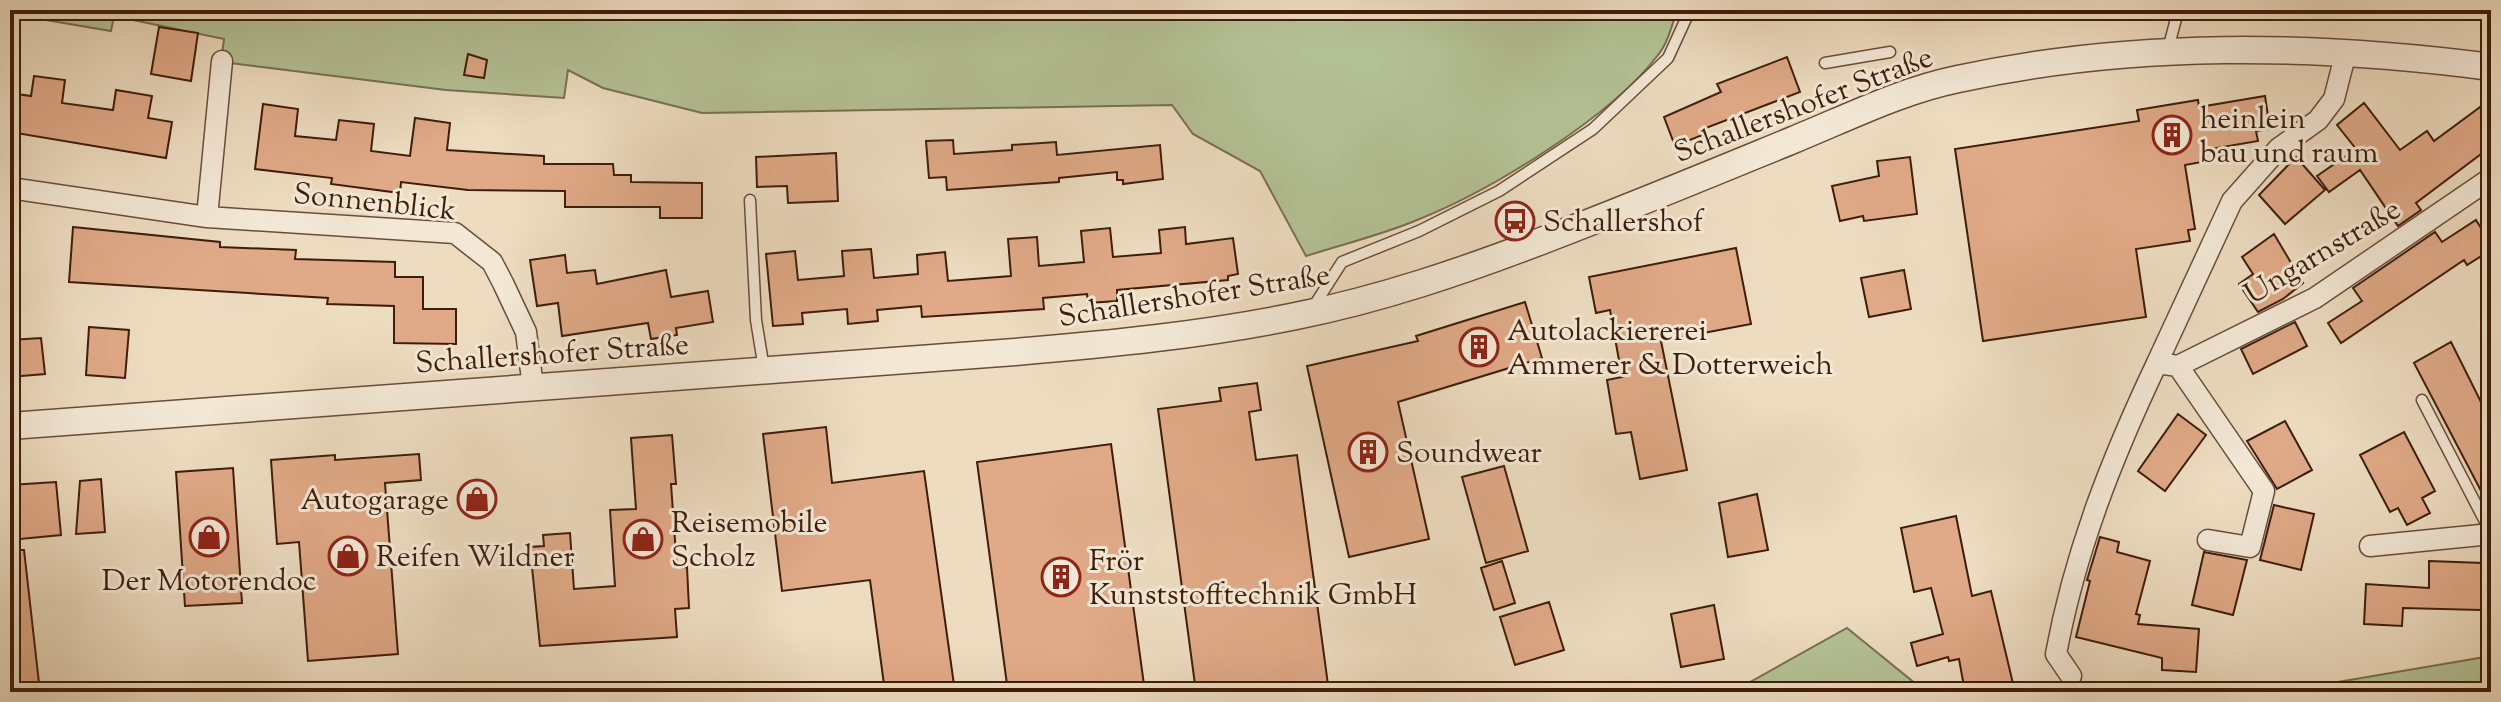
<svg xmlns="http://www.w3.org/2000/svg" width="2501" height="702" font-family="'Sorts Mill Goudy',serif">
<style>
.green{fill:#b4c296;stroke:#7a7050;stroke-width:2}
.building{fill:#e0a987;stroke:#3f1d0b;stroke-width:2}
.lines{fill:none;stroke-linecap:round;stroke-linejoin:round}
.service-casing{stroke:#6a4d38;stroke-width:13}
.minor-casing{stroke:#6a4d38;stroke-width:23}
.tertiary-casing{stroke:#6a4d38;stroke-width:29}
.service{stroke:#f3e8d6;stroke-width:10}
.minor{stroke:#f3e8d6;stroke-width:20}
.tertiary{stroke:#f3e8d6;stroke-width:26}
.labels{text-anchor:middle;stroke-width:6;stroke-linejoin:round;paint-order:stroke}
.street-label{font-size:30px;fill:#3f1d0b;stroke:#f3e8d6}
.poi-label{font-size:30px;fill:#3f1d0b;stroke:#f3e8d6;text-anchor:start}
</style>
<rect width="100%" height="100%" fill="#eddcc0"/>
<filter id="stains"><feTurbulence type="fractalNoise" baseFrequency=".0025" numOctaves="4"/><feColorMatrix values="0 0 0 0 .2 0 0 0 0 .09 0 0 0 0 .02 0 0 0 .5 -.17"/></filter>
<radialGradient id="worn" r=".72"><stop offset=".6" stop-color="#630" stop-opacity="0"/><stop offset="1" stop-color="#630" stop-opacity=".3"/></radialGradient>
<path class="green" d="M10,10H1677C1672,25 1668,43 1658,55C1610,118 1490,191 1417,220C1382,235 1343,244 1306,256L1260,171L1193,134L1172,105L702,113L603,88L568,70L564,98L446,90L221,62L224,39L114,16L111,31L10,14Z
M1847,628L1916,684L1947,692H1706L1741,687Z
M2491,656V692H2279Z"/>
<path class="building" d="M159,27L198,33L191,81L151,74Z
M468,54L487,60L484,78L464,75Z
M1787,57L1800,92L1703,129L1705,134L1675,146L1664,117L1721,92L1717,84Z
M34,76L65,80L62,103L113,110L116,90L152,96L148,118L172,122L166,158L10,132V93L31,96Z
M2265,96L2270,129L2256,131L2258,141L2205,150L2207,161L2185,165L2195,229L2188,230L2190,241L2136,249L2146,317L1983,341L1955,149L2139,121L2137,110L2198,100L2199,107Z
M2491,99V132L2482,139L2489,148L2416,203L2421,210L2398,226L2360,170L2329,192L2317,176L2356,149L2337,125L2364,103L2400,150L2427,131L2434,141Z
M263,104L298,109L295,136L336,140L339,120L374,124L371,151L410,156L415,118L450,123L447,150L544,156V164H613L614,175H631V182L702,183V218H660V207H565V191L468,190L401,182L400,193L331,184L332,178L255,169Z
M953,140L954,154L1012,150V145L1056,142L1057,155L1160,145L1163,179L1123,184V180H1117V172L1059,178V182L947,190L946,177L929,178L926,141Z
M836,153L838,201L788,203L787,186L757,187L756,157Z
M1910,157L1917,214L1864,221L1863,216L1840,221L1832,186L1879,176L1877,161Z
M2296,157L2325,190L2285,224L2259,195Z
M2476,220L2491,244V250L2467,265L2464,260L2341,343L2328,323L2362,301L2353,288L2435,232L2442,242Z
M73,227L220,242V247L296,250L295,259L395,262V277H423V309H456V344L394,343V306L327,304L328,298L69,282Z
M1185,227L1186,244L1233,238L1238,274L1228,276V280L1117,290V301L1088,303L1087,294L1043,298L1044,309L922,317L921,306L877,310L878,321L848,324L847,309L802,313L803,324L773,326L766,254L795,251L798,280L844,276L842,251L871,249L874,278L918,274L917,255L945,252L948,281L1011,276L1008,239L1037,237L1039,266L1084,262L1081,231L1110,228L1113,257L1161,253L1159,230Z
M2274,234L2303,283L2283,299L2258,312L2239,284L2253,274L2242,257Z
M1736,248L1751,324L1661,341L1687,470L1640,479L1631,432L1616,434L1607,380L1622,377L1610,310L1596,313L1589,277Z
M565,255L567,273L595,270L597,284L666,270L671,297L708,291L713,322L676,328L677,335L651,339L648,323L562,336L558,303L537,306L530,260Z
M1904,270L1911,309L1869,317L1861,278Z
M1525,302L1542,358L1398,402L1429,539L1349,557L1307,366L1418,341L1416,336Z
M2295,322L2307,346L2253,374L2241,349Z
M89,327L129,330L125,378L86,375Z
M41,338L45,374L10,377V340Z
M2451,342L2491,422V510L2414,363Z
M1257,383L1261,410L1249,412L1256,460L1297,455L1329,692H1196L1158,409L1221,401L1219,388Z
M2178,414L2206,435L2165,491L2138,471Z
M2285,421L2312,470L2277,489L2247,441Z
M826,427L832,483L924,471L955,692H885L870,580L782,591L763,434Z
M2404,432L2435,491L2422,498L2430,513L2407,525L2398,508L2390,512L2360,455Z
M672,435L676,484H671L677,568L687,567L689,608L675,609L677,637L540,646L530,547L544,546L543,535L570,533L574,589L615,586L610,510L636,509L631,438Z
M1111,444L1145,692H1008L977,462Z
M419,454L421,480L385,483L398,654L308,661L299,542L277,544L271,460L335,455V460Z
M1504,466L1528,551L1486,563L1462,477Z
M233,468L242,603L185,606L176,472Z
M101,479L105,532L76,534L80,481Z
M56,482L61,535L10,540V485Z
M486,484L489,512L468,513L466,486Z
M1757,494L1768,550L1728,557L1719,503Z
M2274,505L2314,514L2301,570L2260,560Z
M1956,516L1972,596L1991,591L2015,692H1965L1959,659L1949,661L1948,657L1917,666L1911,643L1943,634L1931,588L1914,592L1901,528Z
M2100,537L2119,542L2117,552L2150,561L2136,614L2140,615L2138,624L2199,629L2196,672L2162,670V658L2076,637L2090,581L2087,580Z
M10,550H24L40,692H10Z
M2204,552L2247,560L2233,615L2192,605Z
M1502,561L1515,603L1494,610L1481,568Z
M2429,561L2483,563L2481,610L2403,608L2402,626L2364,624L2366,584L2429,588Z
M1549,602L1564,650L1515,665L1500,617Z
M1714,605L1724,659L1681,667L1671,614Z"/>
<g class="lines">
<defs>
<path id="service" d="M2168,49L2176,19L2174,10
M1825,63L1890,52
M750,200L756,320L764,369
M1312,309L1342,262L1419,231L1499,191L1593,129L1668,58L1690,10
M2422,400L2491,533"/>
<path id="minor" d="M10,188L207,217L455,233L492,262L503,283L526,332L533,387
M207,217L222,61
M2157,363L2232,201L2279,148L2318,120L2334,99L2346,52
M2178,366L2264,491L2250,547L2208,540
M2370,546L2491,534
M2071,676L2056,654C2075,551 2112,458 2157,363L2178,366L2315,298L2491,178"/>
<path id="tertiary" d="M10,426L1015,352C1109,344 1203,335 1296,316C1381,299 1463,271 1544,240C1628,208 1710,174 1793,140C1847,118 1900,91 1958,79C2134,41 2313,44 2491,67"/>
</defs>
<use href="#service" class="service-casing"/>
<use href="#minor" class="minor-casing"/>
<use href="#tertiary" class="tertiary-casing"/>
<use href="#service" class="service"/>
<use href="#minor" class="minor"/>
<use href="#tertiary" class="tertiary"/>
</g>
<defs>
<symbol id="building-ring" viewBox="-11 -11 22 22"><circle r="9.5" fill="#f3e8d6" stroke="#8f2418" stroke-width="1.5"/><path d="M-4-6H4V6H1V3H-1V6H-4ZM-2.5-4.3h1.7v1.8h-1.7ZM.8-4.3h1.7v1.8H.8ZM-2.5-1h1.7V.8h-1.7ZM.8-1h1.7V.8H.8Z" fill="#8f2418"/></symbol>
<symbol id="bus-ring" viewBox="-11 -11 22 22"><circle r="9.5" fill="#f3e8d6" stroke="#8f2418" stroke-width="1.5"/><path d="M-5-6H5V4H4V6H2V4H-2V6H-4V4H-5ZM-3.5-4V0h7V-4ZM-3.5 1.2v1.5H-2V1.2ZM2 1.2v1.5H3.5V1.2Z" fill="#8f2418"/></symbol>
<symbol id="shop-ring" viewBox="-11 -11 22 22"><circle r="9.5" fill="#f3e8d6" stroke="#8f2418" stroke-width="1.5"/><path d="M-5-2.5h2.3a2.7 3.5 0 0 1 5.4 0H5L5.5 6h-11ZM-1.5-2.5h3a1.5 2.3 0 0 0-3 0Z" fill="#8f2418"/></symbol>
</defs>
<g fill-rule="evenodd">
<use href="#building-ring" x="2150" y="113" width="44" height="44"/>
<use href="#bus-ring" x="1493" y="199" width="44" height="44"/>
<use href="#building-ring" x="1457" y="325" width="44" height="44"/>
<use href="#building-ring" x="1346" y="430" width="44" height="44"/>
<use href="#shop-ring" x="455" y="477" width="44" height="44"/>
<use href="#shop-ring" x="187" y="515" width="44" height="44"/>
<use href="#shop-ring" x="621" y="517" width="44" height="44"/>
<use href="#shop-ring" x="326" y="534" width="44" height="44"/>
<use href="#building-ring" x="1039" y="555" width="44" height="44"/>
</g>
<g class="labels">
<g class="street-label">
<text transform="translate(1803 104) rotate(-21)" y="10">Schallershofer Straße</text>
<text transform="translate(375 201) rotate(6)" y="10">Sonnenblick</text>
<text transform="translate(2322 251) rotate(-31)" y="10">Ungarnstraße</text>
<text transform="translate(1194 295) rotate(-9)" y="10">Schallershofer Straße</text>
<text transform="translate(552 353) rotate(-4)" y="10">Schallershofer Straße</text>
</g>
<g class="poi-label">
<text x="2200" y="128">heinlein<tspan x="2200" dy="34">bau und raum</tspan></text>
<text x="1543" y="231">Schallershof</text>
<text x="1507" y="340">Autolackiererei<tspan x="1507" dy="34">Ammerer &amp; Dotterweich</tspan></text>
<text x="1396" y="462">Soundwear</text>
<text x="449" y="509" text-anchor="end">Autogarage</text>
<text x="671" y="532">Reisemobile<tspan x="671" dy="34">Scholz</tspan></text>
<text x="376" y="566">Reifen Wildner</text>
<text x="1089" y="570">Frör<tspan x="1089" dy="34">Kunststofftechnik GmbH</tspan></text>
<text x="209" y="590" text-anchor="middle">Der Motorendoc</text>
</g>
</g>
<rect width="2501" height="702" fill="none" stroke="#eddcc0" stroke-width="40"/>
<rect x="12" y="12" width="2477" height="678" fill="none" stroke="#3f1d0b" stroke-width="4"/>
<rect x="20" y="20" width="2461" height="662" fill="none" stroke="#3f1d0b" stroke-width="2"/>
<rect width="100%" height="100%" filter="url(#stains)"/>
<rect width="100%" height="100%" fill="url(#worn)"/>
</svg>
